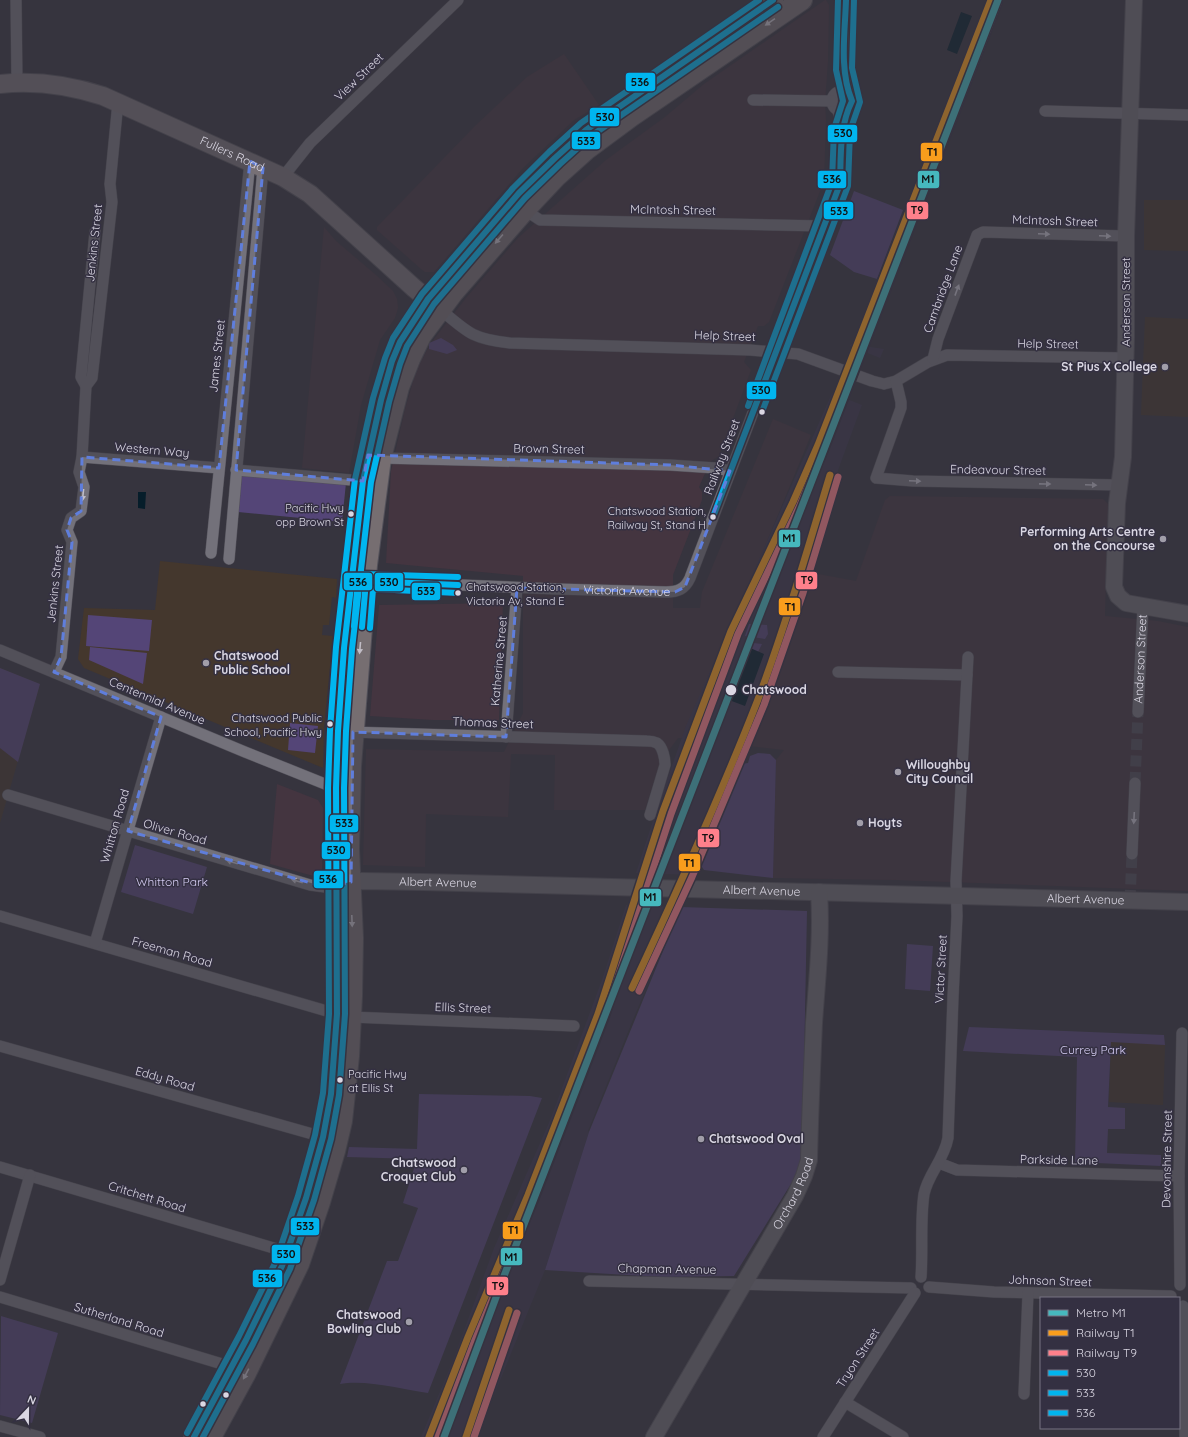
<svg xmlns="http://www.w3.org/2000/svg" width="1188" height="1437" font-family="Quicksand,sans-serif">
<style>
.commercial{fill:#443540}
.built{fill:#3c364d}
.education{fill:#44372d}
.green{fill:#544577}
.water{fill:#061d2a}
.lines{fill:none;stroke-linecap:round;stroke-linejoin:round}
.street-tunnel{stroke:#4f4c57;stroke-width:11;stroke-dasharray:11 5.5;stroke-linecap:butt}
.street-casing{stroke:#53515a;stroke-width:12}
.secondary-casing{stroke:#53515a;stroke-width:18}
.primary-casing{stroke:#53515a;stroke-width:20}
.highway-casing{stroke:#53515a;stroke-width:22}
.street{stroke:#73717a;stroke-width:11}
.secondary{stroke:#6e6b71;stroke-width:16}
.primary{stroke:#777075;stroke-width:18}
.highway{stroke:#766e71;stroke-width:20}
.bus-1-casing{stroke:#343042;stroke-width:9}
.bus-2-casing{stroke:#343042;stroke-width:9}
.bus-3-casing{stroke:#343042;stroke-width:9}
.bus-1{stroke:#00b5ef;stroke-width:6}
.bus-2{stroke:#00b5ef;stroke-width:6}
.bus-3{stroke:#00b5ef;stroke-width:6}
.rail-1-casing{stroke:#343042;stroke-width:10}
.rail-2-casing{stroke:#343042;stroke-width:10}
.rail-1{stroke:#f99d1c;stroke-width:7}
.rail-2{stroke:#ff808b;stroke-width:7}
.metro-1-casing{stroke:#343042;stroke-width:10}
.metro-1{stroke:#46b8be;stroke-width:7}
.oneway{fill:#c1bdc6}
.oneway2{fill:#c0bec9}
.marked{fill:none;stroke:#5f7edc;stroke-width:3;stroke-dasharray:8 5;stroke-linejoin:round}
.poi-dot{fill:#a19ea9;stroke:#343042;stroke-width:1.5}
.bus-dot{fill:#dad7e3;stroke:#343042;stroke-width:1.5}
.labels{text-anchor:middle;stroke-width:3;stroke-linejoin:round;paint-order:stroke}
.bus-label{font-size:11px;fill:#dad7e3;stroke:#343042;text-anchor:end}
.street-label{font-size:12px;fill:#dad7e3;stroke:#343042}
.poi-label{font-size:12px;font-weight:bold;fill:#dad7e3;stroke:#343042;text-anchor:end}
.stop-label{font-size:12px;font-weight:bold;fill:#dad7e3;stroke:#343042;text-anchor:start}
.park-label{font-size:12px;fill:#d5ccf2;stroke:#343042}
.line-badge{stroke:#343042;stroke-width:1.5}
.pale-badge-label{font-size:11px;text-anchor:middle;font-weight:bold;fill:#111}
</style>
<rect width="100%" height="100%" fill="#36343e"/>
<path class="commercial" d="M825,0H826L829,5L828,61L825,102L826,120L824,181L769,322L764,326H758L744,362L751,370L719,456L710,462L699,487L702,492V500L673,575V608H700L702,592L773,419L811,435L758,563L856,581L885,500L890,496L1103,499L1108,504L1105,616L1158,621L1188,627V891L896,880L773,878L776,760L784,750L678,738L660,762L645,810H554L555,755L511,754L508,817L426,814L425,867L363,865L366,749L504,752L523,713V576L386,563L391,471L405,409L417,368L427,350L434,339L466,298L518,238L606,160L665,117L704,84Z
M564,54L599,105L574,120L523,168L434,272H425L421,269L377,230V227L475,126L527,77Z
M324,227L336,241L376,275L393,291L397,299L398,308L395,318L380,340L361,405L349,473L302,468Z
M503,603L499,720H433L370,716L379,605Z
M277,784L318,800L323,808L322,873L317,877L270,864Z"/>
<path class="built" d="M851,344L884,349L880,358L850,346Z
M832,393L862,405L841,462L824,511L810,560L744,752L692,875L636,873L658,805L686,726Z
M626,905L681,907L632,1022L588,1131L589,1132L545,1270L477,1437H421L454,1358L494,1248L551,1118L603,977Z"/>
<path class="education" d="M1144,200H1188V251L1144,250Z
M1145,317L1188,319V417L1141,415Z
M160,561L337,579L336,598L332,597L329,625H323L322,635L333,636L324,727L323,768L84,668L78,659L84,608L155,610Z
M0,668L40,684L0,823Z
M1111,1041L1165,1045L1163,1105L1109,1102Z"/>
<path class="green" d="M854,191L903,210L877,279L854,272L830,255Z
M441,338L453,345L457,350L447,354L429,349V343Z
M241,472L346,483L342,522L238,512Z
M88,615L152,620L149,651L86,646Z
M749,624L767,625L768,634L765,639L745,636Z
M745,642L762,644L755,658L740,656Z
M90,647L147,653L143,684L89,660Z
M0,668L40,684L18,762L0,748Z
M290,723L318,726L315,753L288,750Z
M758,753L770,754L776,760L773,878L704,870L700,864L742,764L748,763L750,756Z
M135,845L207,867L193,914L121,892Z
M681,907L807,911L802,1166L734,1276L660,1277L545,1270L589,1132Z
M907,944L933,946L930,991L905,989Z
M969,1027L1164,1035L1165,1045L1111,1042L1108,1107L1125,1108V1129H1108L1107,1153L1161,1155V1166L1075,1162L1077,1057L963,1051Z
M419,1094L530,1096L542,1098L428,1393C403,1389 364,1379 340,1384L387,1261H398L418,1208L403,1203L417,1159L347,1157L349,1147L417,1149Z
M1,1316L58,1333L32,1423L0,1415Z"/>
<path class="water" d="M961,12L972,16L957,54L947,50Z
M138,492H146L145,509L138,508Z
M748,647L764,654L745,706L729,700Z"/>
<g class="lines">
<path class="street-tunnel" d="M1135,783L1138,712
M1130,901L1132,854"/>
<defs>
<g id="street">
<path d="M16,0L17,82"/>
<path d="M846,0L844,69L849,94"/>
<circle cx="842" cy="101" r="10"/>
<path d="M753,100L832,101"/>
<path d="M1045,111L1188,115"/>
<path d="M283,177L310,143L458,0"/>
<path d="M525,210L540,220L823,226"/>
<path d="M440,309C468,333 473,339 510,343L750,350L798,354L872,381L884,384L896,381L928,362L947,355L1126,358"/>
<path d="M933,359L938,339L977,235L983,232L1126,236"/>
<path d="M896,381L901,402V408L876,478L913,481L1119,485"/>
<path d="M86,386L81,377L95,232"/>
<path d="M368,455L381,458L670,465L716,468L730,471"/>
<path d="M82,457L219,468"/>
<path d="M236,470L363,481"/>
<path d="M211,553L250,161"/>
<path d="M229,559L263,168"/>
<path id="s1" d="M362,581L556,589L666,592C678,592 685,589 690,578L840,184L842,130L838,110"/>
<path d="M0,650L245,752L325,784L340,789"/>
<path d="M54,672L61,657L72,542L67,530L71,518L81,511L84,487L79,472L82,457L86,386L92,378L112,202L110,184L118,102"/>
<path d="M838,672L967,675"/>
<path id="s2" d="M1138,712L1143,606"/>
<path d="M349,732L647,741C650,741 655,742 657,743C663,747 665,759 665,765L650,815"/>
<path d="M506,737L517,588"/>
<path d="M8,795L310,885L325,887L336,885"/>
<path d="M1132,854L1135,783"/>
<path d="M0,916L337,1014"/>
<path d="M95,943L161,717"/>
<path d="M351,1017L574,1026"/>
<path d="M0,1046L323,1137"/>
<path d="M939,1163L957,1170L1179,1176"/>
<path d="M0,1167L287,1252"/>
<path d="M921,1277C923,1250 920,1221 924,1194C928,1174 944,1160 948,1138L953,997L957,916L956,881L968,657"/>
<path d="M0,1280L30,1175"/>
<path d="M589,1281L911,1288"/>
<path d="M1180,1285L1179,1176L1182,1033"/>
<path d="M929,1287L994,1292L1171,1296"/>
<path d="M0,1297L232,1367"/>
<path d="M1183,1306L1185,1437"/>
<path d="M1024,1394L1028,1293"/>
<path d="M845,1402L903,1437"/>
<path d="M0,1426L40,1437"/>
<path d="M823,1437L915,1293"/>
</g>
<g id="secondary">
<path d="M1134,0L1126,236V337L1123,457L1117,503L1114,587L1118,596L1126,603L1188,614"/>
<path id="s3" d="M340,884L362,881L423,882L1188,902"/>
<path id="s4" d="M654,1437L795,1196L804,1176L809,1160C810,1114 812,1069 814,1023C817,980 822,936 819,892"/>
</g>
<g id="primary">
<path id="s5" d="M0,84C36,80 69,85 103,96L283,177L310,194L414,288L438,308"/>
</g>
<path id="highway" d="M379,407C389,363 401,336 428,299L519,193L555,158L586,130L773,0
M336,808C336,717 346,627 357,537
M194,1437L246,1340L282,1266L306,1198L323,1137L331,1094L335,1053L337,1014L336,850
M211,1437L246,1373L299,1264L320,1202L335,1151L342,1121L349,1056L352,996L353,938L349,849L351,766L367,565L381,458L399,387L410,359L421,336L453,293L525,210L557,176L586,150L632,116L802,0"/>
</defs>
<use href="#street" class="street-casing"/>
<use href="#secondary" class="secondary-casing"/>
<use href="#primary" class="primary-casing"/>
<use href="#highway" class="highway-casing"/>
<use href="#street" class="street"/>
<use href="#secondary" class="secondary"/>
<use href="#primary" class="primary"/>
<use href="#highway" class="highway"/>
<defs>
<path id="bus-1" d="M713,517L840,184C841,156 839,127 852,101C839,70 845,33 846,0
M362,627L366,581L458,585
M194,1437L246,1340L282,1266L306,1198L323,1137L331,1094L337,1014L336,788L338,731L344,648L363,481L381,400L392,361L400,342L428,299L519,193L555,158L586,130L773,0"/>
<path id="bus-2" d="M762,412L848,186L850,131L860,102L852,68L854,0
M370,628L373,589L458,593
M203,1437L253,1344L290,1269L314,1200L331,1139L339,1095L345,1014L344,788L346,731L352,649L371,482L389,402L400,364L407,346L434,304L525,198L560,164L591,136L778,7"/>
<path id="bus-3" d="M748,406L832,182L834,129L843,101L836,70L838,0
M354,626L358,580L363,574L458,577
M187,1433L239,1336L275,1263L298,1196L315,1135L323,1093L329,1014L328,788L330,730L336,647L355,479L373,398L385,358L393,338L422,294L513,188L549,152L581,123L759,0"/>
</defs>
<use href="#bus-1" class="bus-1-casing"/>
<use href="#bus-2" class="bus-2-casing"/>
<use href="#bus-3" class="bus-3-casing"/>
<use href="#bus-1" class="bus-1"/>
<use href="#bus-2" class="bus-2"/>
<use href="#bus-3" class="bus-3"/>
<defs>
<path id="rail-1" d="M632,988C676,894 719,799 757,702C785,628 807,551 830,475
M429,1437L468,1337L528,1195L598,1014L663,811L731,631L793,502L818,445L991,0
M466,1437L509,1310"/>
<path id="rail-2" d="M639,991L692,877L764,705L803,593L838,477
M438,1437L475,1340L535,1198L605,1017L671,814L738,634L800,505L825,448L998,3
M474,1437L517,1313"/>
</defs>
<use href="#rail-1" class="rail-1-casing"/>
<use href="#rail-2" class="rail-2-casing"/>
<use href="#rail-1" class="rail-1"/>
<use href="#rail-2" class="rail-2"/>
<defs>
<path id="metro-1" d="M444,1437L504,1276L998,0"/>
</defs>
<use href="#metro-1" class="metro-1-casing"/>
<use href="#metro-1" class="metro-1"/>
</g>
<defs><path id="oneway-solid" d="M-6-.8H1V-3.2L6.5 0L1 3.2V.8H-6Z"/></defs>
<g class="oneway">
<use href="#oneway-solid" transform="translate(770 22) rotate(146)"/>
<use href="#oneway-solid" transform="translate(499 239) rotate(131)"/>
<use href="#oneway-solid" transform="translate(360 648) rotate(95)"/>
<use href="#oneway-solid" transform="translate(352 921) rotate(88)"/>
<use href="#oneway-solid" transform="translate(246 1374) rotate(118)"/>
</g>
<g class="oneway2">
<use href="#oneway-solid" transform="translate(1044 234) rotate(2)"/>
<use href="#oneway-solid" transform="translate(1105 236) rotate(2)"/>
<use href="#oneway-solid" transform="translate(957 290) rotate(-70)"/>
<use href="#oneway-solid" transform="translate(915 481) rotate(2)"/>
<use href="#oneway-solid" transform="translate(1045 484) rotate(1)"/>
<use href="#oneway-solid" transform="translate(1091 485) rotate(2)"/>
<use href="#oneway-solid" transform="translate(83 495) rotate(96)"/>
<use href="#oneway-solid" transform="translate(1134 818) rotate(93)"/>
<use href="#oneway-solid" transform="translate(232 862) rotate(-163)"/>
<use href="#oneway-solid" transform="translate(297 881) rotate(-164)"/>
</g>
<path d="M0 0H1188V1437H0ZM250,161L263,168L236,470L363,481L368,455L670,465L730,471L685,587L675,592L517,588L506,737L353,732L351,882L325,887L128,831L161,717L54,672L61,657L72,542L67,530L71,518L81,511L82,457L219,468Z" fill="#36343e" fill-opacity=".55" fill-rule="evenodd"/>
<path class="marked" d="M250,161L263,168L236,470L363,481L368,455L670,465L730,471L685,587L675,592L517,588L506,737L353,732L351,882L325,887L128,831L161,717L54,672L61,657L72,542L67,530L71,518L81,511L82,457L219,468Z"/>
<g class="poi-dot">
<circle cx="1165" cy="367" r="4"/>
<circle cx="1163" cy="539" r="4"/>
<circle cx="206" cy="663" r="4"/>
<circle cx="898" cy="772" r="4"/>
<circle cx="860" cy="823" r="4"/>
<circle cx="701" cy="1139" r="4"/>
<circle cx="464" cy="1170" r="4"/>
<circle cx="409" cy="1322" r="4"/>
</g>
<g class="bus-dot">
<circle cx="762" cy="412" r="3.5"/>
<circle cx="351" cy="514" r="3.5"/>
<circle cx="713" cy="517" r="3.5"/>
<circle cx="458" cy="593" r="3.5"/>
<circle cx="731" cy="690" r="6"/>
<circle cx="330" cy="724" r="3.5"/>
<circle cx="340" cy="1080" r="3.5"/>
<circle cx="226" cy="1395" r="3.5"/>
<circle cx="203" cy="1404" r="3.5"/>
</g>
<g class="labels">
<g class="bus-label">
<text x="344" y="512">Pacific Hwy<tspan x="344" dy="14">opp Brown St</tspan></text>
<text x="706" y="515">Chatswood Station,<tspan x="706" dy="14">Railway St, Stand H</tspan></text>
<text x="466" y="591" text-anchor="start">Chatswood Station,<tspan x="466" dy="14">Victoria Av, Stand E</tspan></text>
<text x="322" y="722">Chatswood Public<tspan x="322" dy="14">School, Pacific Hwy</tspan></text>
<text x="348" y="1078" text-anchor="start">Pacific Hwy<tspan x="348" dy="14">at Ellis St</tspan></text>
</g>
<g class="street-label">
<text transform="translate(359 77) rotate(-44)" y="4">View Street</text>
<text dy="4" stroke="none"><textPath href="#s5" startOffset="246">Fullers Road</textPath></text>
<text transform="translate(673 210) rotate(1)" y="4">McIntosh Street</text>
<text transform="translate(1055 221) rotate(2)" y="4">McIntosh Street</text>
<text transform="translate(94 243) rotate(-84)" y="4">Jenkins Street</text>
<text transform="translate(943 289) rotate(-70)" y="4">Cambridge Lane</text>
<text transform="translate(1126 302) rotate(-90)" y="4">Anderson Street</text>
<text transform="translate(725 336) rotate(2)" y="4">Help Street</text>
<text transform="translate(1048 344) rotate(1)" y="4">Help Street</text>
<text transform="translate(217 356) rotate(-84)" y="4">James Street</text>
<text transform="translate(549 449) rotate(1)" y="4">Brown Street</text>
<text transform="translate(152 450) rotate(5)" y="4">Western Way</text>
<text transform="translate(722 457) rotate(-69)" y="4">Railway Street</text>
<text transform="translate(998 470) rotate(1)" y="4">Endeavour Street</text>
<text transform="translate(55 584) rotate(-84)" y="4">Jenkins Street</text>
<text dy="4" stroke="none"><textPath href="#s1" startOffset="265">Victoria Avenue</textPath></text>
<text dy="4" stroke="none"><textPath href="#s2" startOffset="53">Anderson Street</textPath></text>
<text transform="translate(499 661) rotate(-85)" y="4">Katherine Street</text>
<text transform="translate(157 701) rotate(23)" y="4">Centennial Avenue</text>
<text transform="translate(493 723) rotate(2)" y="4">Thomas Street</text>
<text transform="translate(115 826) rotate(-74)" y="4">Whitton Road</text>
<text transform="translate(175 832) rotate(16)" y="4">Oliver Road</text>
<text dy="4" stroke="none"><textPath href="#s3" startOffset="98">Albert Avenue</textPath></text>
<text dy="4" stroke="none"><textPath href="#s3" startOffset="422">Albert Avenue</textPath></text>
<text dy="4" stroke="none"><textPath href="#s3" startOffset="746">Albert Avenue</textPath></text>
<text transform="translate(172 952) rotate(16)" y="4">Freeman Road</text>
<text transform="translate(941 969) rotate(-87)" y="4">Victor Street</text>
<text transform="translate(463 1008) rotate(2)" y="4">Ellis Street</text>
<text transform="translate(165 1079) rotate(16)" y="4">Eddy Road</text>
<text transform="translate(1167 1159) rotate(-89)" y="4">Devonshire Street</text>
<text transform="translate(1059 1160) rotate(1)" y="4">Parkside Lane</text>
<text dy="4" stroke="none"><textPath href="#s4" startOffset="281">Orchard Road</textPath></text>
<text transform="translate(147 1197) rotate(17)" y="4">Critchett Road</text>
<text transform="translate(667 1269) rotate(1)" y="4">Chapman Avenue</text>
<text transform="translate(1050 1281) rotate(2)" y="4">Johnson Street</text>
<text transform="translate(119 1320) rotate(17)" y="4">Sutherland Road</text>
<text transform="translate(858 1358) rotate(-57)" y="4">Tryon Street</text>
</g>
<g class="poi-label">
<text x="1157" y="371">St Pius X College</text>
<text x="1155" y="536">Performing Arts Centre<tspan x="1155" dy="14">on the Concourse</tspan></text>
<text x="214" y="660" text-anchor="start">Chatswood<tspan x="214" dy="14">Public School</tspan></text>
<text x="906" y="769" text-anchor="start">Willoughby<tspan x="906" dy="14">City Council</tspan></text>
<text x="868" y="827" text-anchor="start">Hoyts</text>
<text x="709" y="1143" text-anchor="start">Chatswood Oval</text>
<text x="456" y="1167">Chatswood<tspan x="456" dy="14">Croquet Club</tspan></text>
<text x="401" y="1319">Chatswood<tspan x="401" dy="14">Bowling Club</tspan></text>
</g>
<g class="stop-label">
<text x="742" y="694">Chatswood</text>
</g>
<g class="park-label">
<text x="172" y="886">Whitton Park</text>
<text x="1093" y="1054">Currey Park</text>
</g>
</g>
<g class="line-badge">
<rect x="625" y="72" width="31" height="20" rx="4" fill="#00b5ef"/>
<rect x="589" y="107" width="31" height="20" rx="4" fill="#00b5ef"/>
<rect x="827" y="124" width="31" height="19" rx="4" fill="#00b5ef"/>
<rect x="571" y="131" width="30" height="19" rx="4" fill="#00b5ef"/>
<rect x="920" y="142" width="23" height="20" rx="4" fill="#f99d1c"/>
<rect x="817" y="170" width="30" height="19" rx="4" fill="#00b5ef"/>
<rect x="917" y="170" width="23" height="19" rx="4" fill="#46b8be"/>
<rect x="906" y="201" width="23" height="19" rx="4" fill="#ff808b"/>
<rect x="823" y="201" width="31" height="19" rx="4" fill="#00b5ef"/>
<rect x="746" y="381" width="31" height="19" rx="4" fill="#00b5ef"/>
<rect x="778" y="529" width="23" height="19" rx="4" fill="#46b8be"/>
<rect x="795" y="571" width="23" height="19" rx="4" fill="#ff808b"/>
<rect x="343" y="572" width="30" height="19" rx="4" fill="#00b5ef"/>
<rect x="374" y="572" width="30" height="20" rx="4" fill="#00b5ef"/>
<rect x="411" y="582" width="30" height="19" rx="4" fill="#00b5ef"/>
<rect x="778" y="597" width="23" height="19" rx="4" fill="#f99d1c"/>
<rect x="329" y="814" width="30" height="19" rx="4" fill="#00b5ef"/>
<rect x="697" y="828" width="23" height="20" rx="4" fill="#ff808b"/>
<rect x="321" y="841" width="30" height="19" rx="4" fill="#00b5ef"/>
<rect x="678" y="853" width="23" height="19" rx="4" fill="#f99d1c"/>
<rect x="313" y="870" width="31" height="19" rx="4" fill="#00b5ef"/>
<rect x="639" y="888" width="23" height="19" rx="4" fill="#46b8be"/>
<rect x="290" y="1217" width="30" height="19" rx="4" fill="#00b5ef"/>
<rect x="502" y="1221" width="22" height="19" rx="4" fill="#f99d1c"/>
<rect x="271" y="1244" width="30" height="20" rx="4" fill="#00b5ef"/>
<rect x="500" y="1247" width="23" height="19" rx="4" fill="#46b8be"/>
<rect x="252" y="1269" width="31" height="19" rx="4" fill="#00b5ef"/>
<rect x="486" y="1276" width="23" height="20" rx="4" fill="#ff808b"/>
</g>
<g class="pale-badge-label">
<text x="640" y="86">536</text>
<text x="605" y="121">530</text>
<text x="843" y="137">530</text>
<text x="586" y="145">533</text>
<text x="932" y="156">T1</text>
<text x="832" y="183">536</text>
<text x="928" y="183">M1</text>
<text x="917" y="214">T9</text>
<text x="839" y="215">533</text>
<text x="761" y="394">530</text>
<text x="789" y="542">M1</text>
<text x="807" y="584">T9</text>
<text x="358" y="586">536</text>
<text x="389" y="586">530</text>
<text x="426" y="595">533</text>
<text x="790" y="611">T1</text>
<text x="344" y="827">533</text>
<text x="708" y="842">T9</text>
<text x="336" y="854">530</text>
<text x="689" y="867">T1</text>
<text x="328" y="883">536</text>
<text x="650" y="901">M1</text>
<text x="305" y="1230">533</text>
<text x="513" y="1234">T1</text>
<text x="286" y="1258">530</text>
<text x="511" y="1261">M1</text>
<text x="267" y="1282">536</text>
<text x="498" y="1290">T9</text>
</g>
<rect x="1040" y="1297" width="140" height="132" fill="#343042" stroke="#767382"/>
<rect x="1048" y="1310" width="20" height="6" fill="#46b8be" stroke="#767382"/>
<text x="1076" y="1317" font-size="12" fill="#dad7e3">Metro M1</text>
<rect x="1048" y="1330" width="20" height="6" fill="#f99d1c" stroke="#767382"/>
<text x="1076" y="1337" font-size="12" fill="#dad7e3">Railway T1</text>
<rect x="1048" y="1350" width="20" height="6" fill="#ff808b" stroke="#767382"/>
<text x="1076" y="1357" font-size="12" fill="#dad7e3">Railway T9</text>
<rect x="1048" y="1370" width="20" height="6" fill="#00b5ef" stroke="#767382"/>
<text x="1076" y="1377" font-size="12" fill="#dad7e3">530</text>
<rect x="1048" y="1390" width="20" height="6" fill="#00b5ef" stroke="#767382"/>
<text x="1076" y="1397" font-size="12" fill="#dad7e3">533</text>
<rect x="1048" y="1410" width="20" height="6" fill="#00b5ef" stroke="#767382"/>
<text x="1076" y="1417" font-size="12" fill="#dad7e3">536</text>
<g transform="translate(28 1409) rotate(22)" stroke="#343042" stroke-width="3" paint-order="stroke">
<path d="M0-3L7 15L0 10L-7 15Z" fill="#dad7e3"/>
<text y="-6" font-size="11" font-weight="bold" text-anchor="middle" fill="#dad7e3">N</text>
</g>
</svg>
